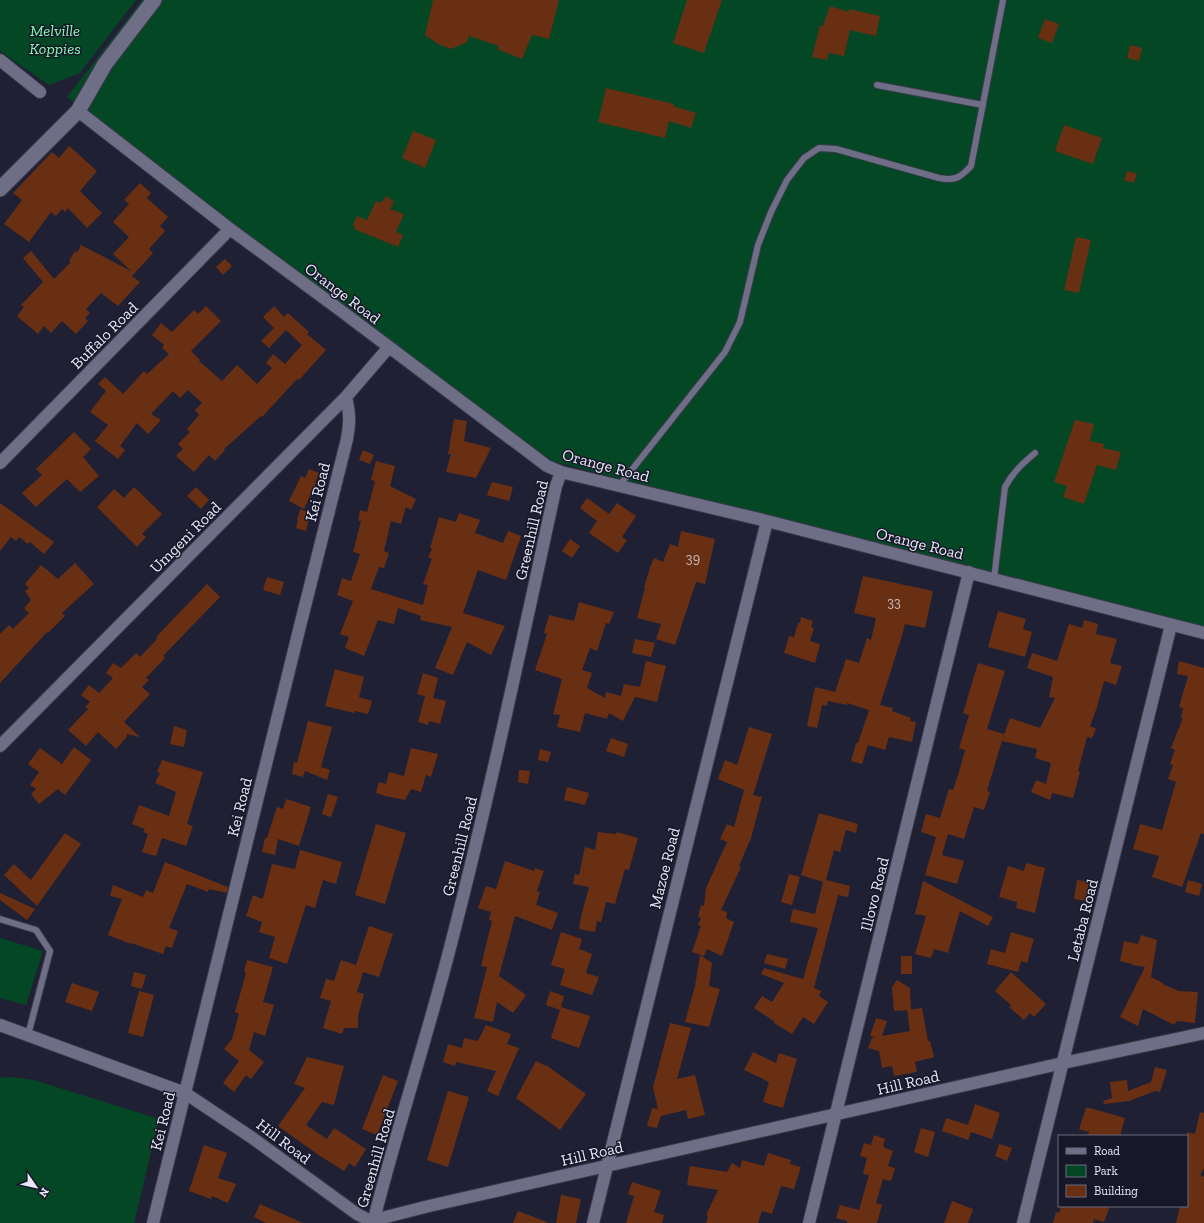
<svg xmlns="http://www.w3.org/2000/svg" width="1204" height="1223" font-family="'Zilla Slab',serif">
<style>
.green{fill:#044725}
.building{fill:#682f13}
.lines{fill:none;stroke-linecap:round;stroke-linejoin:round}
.service-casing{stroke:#3b3a4b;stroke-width:8}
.minor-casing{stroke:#3b3a4b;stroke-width:14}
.tertiary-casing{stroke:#3b3a4b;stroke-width:17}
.service{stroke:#6e6f87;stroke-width:6}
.minor{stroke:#6e6f87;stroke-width:12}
.tertiary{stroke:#6e6f87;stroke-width:15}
.labels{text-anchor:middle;stroke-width:3;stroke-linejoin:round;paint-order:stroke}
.number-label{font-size:14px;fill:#c8babe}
.park-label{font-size:16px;font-style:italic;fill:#89f8b0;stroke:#17172a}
.street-label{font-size:16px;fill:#e8e9f7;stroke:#17172a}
</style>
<rect width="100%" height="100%" fill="#202034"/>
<path class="green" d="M0,0H136L80,73L49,85L0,51Z
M142,0H1204V631L552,461L382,343L67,97Z
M0,938L43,951L26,1005L0,998Z
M10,1077L34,1080L159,1119L134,1223H0V1078Z"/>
<path class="building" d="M433,0H559L549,39L532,35L522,59L497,49L499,46L469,36L467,42L451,49L438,44L425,35Z
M687,0H722L704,53L673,43Z
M830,6L849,12V9L880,16L876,36L850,30L844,56L829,53L827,60L812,57L820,25L823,26Z
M1045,19L1059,24L1052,43L1038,38Z
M1130,45L1142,48L1139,61L1127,58Z
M606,88L674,104L673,106L696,113L691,128L669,121L665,138L598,122Z
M1064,125L1102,138L1093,164L1055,151Z
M413,131L436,140L425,168L402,158Z
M69,146L97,171L80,191L102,213L87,228L68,208L65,212L62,209L56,216L51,212L29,242L4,224L22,200L13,193L52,152L59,158Z
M1127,171L1137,174L1134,183L1124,180Z
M140,183L151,193L147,198L168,217L160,226L165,231L149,249L153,253L132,276L140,282L118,306L101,293L86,309L90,313L85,318L88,321L76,334L62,321L51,333L44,326L38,334L17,316L24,307L21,305L43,282L23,258L31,251L54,279L71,262L69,261L75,251L77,253L81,245L131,271L113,254L129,237L113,222L129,204L124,200Z
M386,196L394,202L390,209L404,214L396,232L403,235L398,247L354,229L355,227L353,225L357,216L367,220L376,201L381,203Z
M1076,237L1091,240L1079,293L1064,290Z
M225,259L232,266L223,275L216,267Z
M206,306L221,321L191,351L200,360L199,361L222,381L237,365L257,384L272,368L266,363L273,354L285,364L302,345L286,330L269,348L261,341L274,328L263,317L274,306L284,317L288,313L309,332L307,334L326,350L299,380L297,379L262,417L261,416L224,449L225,450L215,461L209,455L194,472L176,456L183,449L178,444L190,432L187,429L199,415L195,410L202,403L188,390L180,398L173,391L151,414L161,420L148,434L137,423L120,446L125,450L118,459L95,441L108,425L90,412L106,391L98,384L105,377L123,394L144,371L147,374L169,354L162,348L164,345L152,335L161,323L172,332L194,310L198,314Z
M454,419L467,421L464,441L491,448L476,478L446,472L451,454H448Z
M1075,420L1094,424L1090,441L1104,444L1103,448L1121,452L1116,470L1097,465L1084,504L1063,497L1067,486L1054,482Z
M74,432L91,449L83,457L99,476L80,492L67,479L36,507L22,493L42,475L36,469Z
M363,450L374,455L370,464L359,460Z
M376,461L395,466L390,486L416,499L411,510L406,507L401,524L391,521L384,551L389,553L384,568L379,567L371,589L423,605L428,585L423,584L432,559L428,557L432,549L430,548L439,517L456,522L459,513L480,520L475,533L503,543L508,531L521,536L506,580L478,570L463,613L505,626L491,655L467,642L453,675L435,668L452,627L420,620L421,616L398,608L394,624L378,620L364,656L345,648L349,637L340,634L353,601L337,595L342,578L351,581L360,554L353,552L361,521H358L360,510L367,512L375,481L371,480Z
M309,469L319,473L315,483H316L304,509L289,501L301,476L305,478Z
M492,482L513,487L509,501L487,495Z
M134,487L162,514L142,534L146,537L137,547L97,507L114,489L124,498Z
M196,487L209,500L201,509L187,496Z
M587,498L609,514L617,503L636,516L622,537L627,540L618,553L589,533L597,521L580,508Z
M0,503L54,542L44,554L30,542L28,544L19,537L16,541L11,537L0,551Z
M300,509L310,513L306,531L296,528L298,521L297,520Z
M681,531L715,539L705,584L696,582L675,645L656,639L661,624L637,618L645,588H644L650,567L654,558L663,562L670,544L678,547Z
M570,539L580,546L572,558L562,551Z
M75,563L94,584L62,613L65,616L48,633L47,632L0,683V634L9,625L13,629L29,613L24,608L31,600L25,591L29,588L25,584L41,565L58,579Z
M863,576L933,591L925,628L905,624L901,639L880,705L893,708L892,711L911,718L910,721L916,722L912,742L889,737L885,750L868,745L862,764L851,761L856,743H858L869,710L847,703V705L828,701L827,706L822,705L817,728L807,726L815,687L835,692L846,659L859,663L867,638L871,640L876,618L854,613Z
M267,577L284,582L280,595L263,590Z
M207,584L220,597L163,656L165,658L146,678L149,680L142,687L150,694L124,722L140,737L127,734L126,738L116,749L98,732L86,746L68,730L88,709L85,707L90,702L81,695L89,685L99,693L113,678L106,673L113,663L121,668L136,653L140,657L158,638L156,637Z
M579,602L614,612L609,624L606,623L597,651L590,648L582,670L592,673L587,688L605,698L606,692L621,696L624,684L640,687L646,661L666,666L657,702L635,697L623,721L609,713L607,719L585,713L580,732L557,727L560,715L553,714L562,679L535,670L547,634L544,633L549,615L574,621Z
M998,611L1026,619L1023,629L1032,632L1025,657L988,647Z
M801,617L813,621L811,627L814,628L810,641L820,644L815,663L784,653L789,636L794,637L798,623H800Z
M1084,620L1098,624L1096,634L1117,639L1110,663L1122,666L1116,685L1104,681L1097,707L1090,726L1096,729L1092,738L1087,737L1078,771L1080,772L1073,798L1052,793L1050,800L1031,792L1036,780L1046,784L1051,763L1035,758L1037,749L1002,741L1010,718L1040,728L1055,698L1049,697L1053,677L1027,668L1032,653L1057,661L1069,624L1082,628Z
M635,639L655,643L651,657L632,653Z
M1179,661L1204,668V834L1201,833L1182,887L1152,877L1159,856L1133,849L1140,824L1162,830L1176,782L1168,779L1173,765L1170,764L1175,750L1171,748L1183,718H1181L1183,708L1179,707L1188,676L1177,674Z
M978,663L1005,671L987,729L1004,734L987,791L990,792L984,810L974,807L964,839L948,834L942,855L964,861L957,884L925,875L936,837L921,832L926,814L940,818L949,789L953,790L959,772L965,750L959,748L969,715L963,713Z
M335,669L364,677L359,697L372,701L368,714L355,711L354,713L325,706Z
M423,673L438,678L433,698L446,701L440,724L429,721L428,725L418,722L425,696L431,698L417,694Z
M308,721L332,727L321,767L330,770L327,780L305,771L303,777L292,774L294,762L297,763Z
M174,726L187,730L184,747L170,744Z
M749,727L772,734L753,795L762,797L751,838L739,866L741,867L721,910L727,912L726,918L734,922L722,956L707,949L704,956L692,952L701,926L698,925L701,918L698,917L701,905L704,906L706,888L727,842L720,839L727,824L734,827L744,790L718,779L725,760L737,765Z
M611,738L628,744L624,757L606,751Z
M74,747L91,760L65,795L58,789L39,804L31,794L36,789L30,785L39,772L28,764L40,748L62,764Z
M411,748L438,754L431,777L426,775L421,792L411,789L405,800L385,796L376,793L379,782L386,784L389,772L404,776Z
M540,749L551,752L548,762L538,760Z
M162,760L203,772L187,824L193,826L186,846L162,838L156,856L142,852L148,834L143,832L145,829L132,824L139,805L169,816L176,792L155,783L160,773L157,772Z
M519,770L530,771L528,784L518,782Z
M567,787L589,793L585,805L564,800Z
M328,794L338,797L331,817L322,814Z
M286,799L311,807L299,846L278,839L275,855L262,852L265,838H267L277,807L283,809Z
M819,813L858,824L856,833L846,830L840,852L834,850L826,880L850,886L848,897L838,895L814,988L821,991L819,996L828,1002L814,1024L803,1017L792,1034L774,1023L775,1022L754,1008L762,996L772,1002L784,983L761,974L764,968L803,979L818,928L790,922L793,909L815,914L823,882L801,875Z
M376,824L406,833L385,904L355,895Z
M598,832L616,834L617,832L638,838L629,870L625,869L615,904L606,902L601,922L597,921L595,932L579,929L581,917L589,887L573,884L575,874L579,875L585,847L595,850Z
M65,833L81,844L37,906L4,875L14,864L31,880Z
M300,850L342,862L336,884L323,880L315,908L306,905L287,964L269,958L275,937L259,932L262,922L246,916L253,895L262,899V898H263L272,864L295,869Z
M505,861L534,871L535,868L544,871L537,891L540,892L536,905L558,913L552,930L515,916L499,976L526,995L513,1013L497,1002L493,1022L474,1018L487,967L481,966L492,921L489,920L491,912L478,908L486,886L496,889Z
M165,862L228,887L227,893L209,889L208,892L187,884L169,928L178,931L172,948L166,946L163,954L131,943V944L108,935L122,899L110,896L113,885L143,897L146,890L153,893Z
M1026,863L1045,868L1035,913L1016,908L1017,902L999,897L1008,866L1024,871Z
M789,874L800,877L792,905L781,902Z
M1077,880L1089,882L1087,901L1074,899Z
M1188,880L1202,884L1199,896L1185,892Z
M923,881L993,917L988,926L960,911L948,953L934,949L931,958L915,954L926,916L915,914Z
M0,893L35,909L27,920L0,900Z
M369,926L393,934L379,977L363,972L357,992L364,994L358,1016V1028H344L342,1034L323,1028L331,1001L320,998L326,979L334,981L341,960L356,965Z
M561,932L582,939L579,949L592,954L586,973L599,977L592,995L560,985L565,969L551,965Z
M1011,932L1034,939L1027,963L1021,961L1018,972L987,964L991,949L1005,953Z
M1141,935L1157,940L1151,977L1163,983L1162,984L1179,991L1198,992L1195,1023L1177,1021L1174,1025L1143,1009L1138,1026L1120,1017L1145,967L1132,965V964L1120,961L1124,941L1138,944Z
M767,954L788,959L785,969L764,963Z
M700,955L712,963L709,986L720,989L709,1027L685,1022L695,986Z
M901,956H912V974H901Z
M247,960L273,967L263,1002L274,1005L265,1036L254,1032L249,1050L264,1062L251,1079L246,1075L234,1092L223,1083L239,1061L224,1049L232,1039L239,1014L235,1012L246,973L244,972Z
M134,972L146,975L142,989L131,986Z
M1011,972L1046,1004L1034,1017L1030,1013L1024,1020L1009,1007L1011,1005L995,991Z
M897,980L910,988L911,1010L894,1011L892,987Z
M72,983L99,992L92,1011L65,1002Z
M139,991L154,995L143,1037L128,1033Z
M550,991L564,996L560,1010L546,1005Z
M561,1007L590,1016L579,1048L551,1038Z
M922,1008L928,1041H930L934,1057L915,1062L917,1072L894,1076L892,1066L882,1068L879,1051L868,1048L872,1038L875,1037L870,1036L876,1018L887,1021L882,1036L910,1031L907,1010Z
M670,1023L691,1028L677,1079L695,1075L705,1115L688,1119L686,1110L661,1116L657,1128L647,1126L652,1108L658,1109L653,1087Z
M486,1025L511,1034L507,1044L519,1048L498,1096L487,1091L496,1071L456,1062L455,1066L443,1062L448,1044L462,1048L464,1038L478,1041Z
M753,1052L776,1063L779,1053L797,1059L783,1108L763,1102L769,1082L744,1070Z
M307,1057L344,1066L334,1105L322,1102L306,1125L327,1139L334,1128L366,1149L355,1167L349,1163L344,1171L317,1154L278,1126L305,1088L294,1084Z
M536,1061L546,1066V1065L586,1094L560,1130L516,1098Z
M1155,1067L1167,1070L1160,1092L1155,1091L1129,1101L1104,1104L1103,1101L1112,1098L1110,1082L1127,1080L1128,1091L1151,1082Z
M383,1075L398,1081L377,1135L362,1129Z
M448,1091L469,1097L448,1167L427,1160Z
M975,1104L1000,1113L992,1139L971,1132L968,1140L942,1131L946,1118L968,1125Z
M1086,1108H1090L1125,1118L1120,1136H1088L1089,1132L1079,1129Z
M1200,1112L1204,1113V1168L1200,1175L1204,1177V1223H1176L1180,1206H1187V1132L1195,1134Z
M921,1128L935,1132L928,1157L914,1152Z
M874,1135L885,1139L883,1147L893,1151L888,1166L895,1168L891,1181L883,1179L876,1203L882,1205L877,1223H847V1221L836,1218L840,1205L859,1210L869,1175L863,1174L867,1158L860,1156L864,1143L871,1145Z
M999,1144L1012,1148L1007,1161L995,1156Z
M204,1145L227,1153L218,1178L236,1184L228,1203L212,1196L211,1199L189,1191Z
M768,1153L791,1160L790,1164L801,1167L794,1189L781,1186L772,1214L762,1211L758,1223H706L708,1216L706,1215L718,1190L687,1185L690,1166L727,1172L732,1163L740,1168L742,1160L764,1166Z
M632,1182L661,1191L654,1212L664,1215L662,1223H626L634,1196L628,1194Z
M561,1195L581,1199L576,1223H556Z
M952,1201L973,1209L968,1223H944Z
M260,1204L303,1223H266L254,1217Z
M1061,1206H1110L1104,1222L1094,1219L1093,1223H1053L1056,1212L1059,1213Z
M518,1211L547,1222V1223H513Z"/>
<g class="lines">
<defs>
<path id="service" d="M877,85L983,105
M619,486L725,352L740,322L758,245L771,212L787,180L804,158L819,148L836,149L939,178C955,181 960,178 971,166L1003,0
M994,579L1005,487C1013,472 1022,464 1035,453
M0,919L36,930L50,951L28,1035"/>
<path id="minor" d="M0,60L40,92
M78,111L230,229L340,310L547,466L561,472L767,521L1204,633
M0,463L230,229
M0,746L346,397L389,347
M0,1025L185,1093L251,1137L357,1214L369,1220H374L429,1206L1063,1063L1204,1033
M153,1223L300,626L347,439C350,421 350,415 346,397
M373,1223C397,1128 428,1035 452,940C491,789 523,637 556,486L561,472
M593,1223L767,521
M809,1223L969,572
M1023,1223L1171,625"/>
<path id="tertiary" d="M0,189L78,111L105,64L154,0"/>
</defs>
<use href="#service" class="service-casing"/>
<use href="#minor" class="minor-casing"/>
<use href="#tertiary" class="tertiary-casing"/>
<use href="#service" class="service"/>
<use href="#minor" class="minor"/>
<use href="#tertiary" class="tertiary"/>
</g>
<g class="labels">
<g class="number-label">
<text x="693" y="563">39</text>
<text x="894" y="607">33</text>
</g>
<g class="park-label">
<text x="55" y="36">Melville<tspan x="55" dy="18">Koppies</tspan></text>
</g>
<g class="street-label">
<text transform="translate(343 293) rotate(37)" y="6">Orange Road</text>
<text transform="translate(104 335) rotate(-45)" y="6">Buffalo Road</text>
<text transform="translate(606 465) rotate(15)" y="6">Orange Road</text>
<text transform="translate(317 492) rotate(-76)" y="6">Kei Road</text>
<text transform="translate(531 530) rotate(-77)" y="6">Greenhill Road</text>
<text transform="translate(185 537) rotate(-45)" y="6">Umgeni Road</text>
<text transform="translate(920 543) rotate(14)" y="6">Orange Road</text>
<text transform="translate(239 807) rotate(-76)" y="6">Kei Road</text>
<text transform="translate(459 846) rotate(-76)" y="6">Greenhill Road</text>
<text transform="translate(664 868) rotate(-76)" y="6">Mazoe Road</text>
<text transform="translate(874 894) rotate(-76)" y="6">Illovo Road</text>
<text transform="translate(1082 920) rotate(-76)" y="6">Letaba Road</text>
<text transform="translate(908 1082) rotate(-13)" y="6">Hill Road</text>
<text transform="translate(162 1121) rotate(-76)" y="6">Kei Road</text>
<text transform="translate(284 1141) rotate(37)" y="6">Hill Road</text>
<text transform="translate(592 1153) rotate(-13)" y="6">Hill Road</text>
<text transform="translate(375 1158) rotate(-74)" y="6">Greenhill Road</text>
</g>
</g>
<rect x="1058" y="1135" width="130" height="72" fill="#17172a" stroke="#6b6b7c"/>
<rect x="1066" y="1148" width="20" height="6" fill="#6e6f87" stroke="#6b6b7c"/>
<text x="1094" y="1155" font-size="12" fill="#e8e9f7">Road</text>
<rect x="1066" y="1165" width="20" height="12" fill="#044725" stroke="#6b6b7c"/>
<text x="1094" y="1175" font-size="12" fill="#e8e9f7">Park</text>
<rect x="1066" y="1185" width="20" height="12" fill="#682f13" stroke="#6b6b7c"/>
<text x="1094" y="1195" font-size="12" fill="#e8e9f7">Building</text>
<g transform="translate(36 1187) rotate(124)" stroke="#17172a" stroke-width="3" paint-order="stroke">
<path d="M0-3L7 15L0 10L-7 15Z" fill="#e8e9f7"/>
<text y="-6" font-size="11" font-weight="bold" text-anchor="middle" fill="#e8e9f7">N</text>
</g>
</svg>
